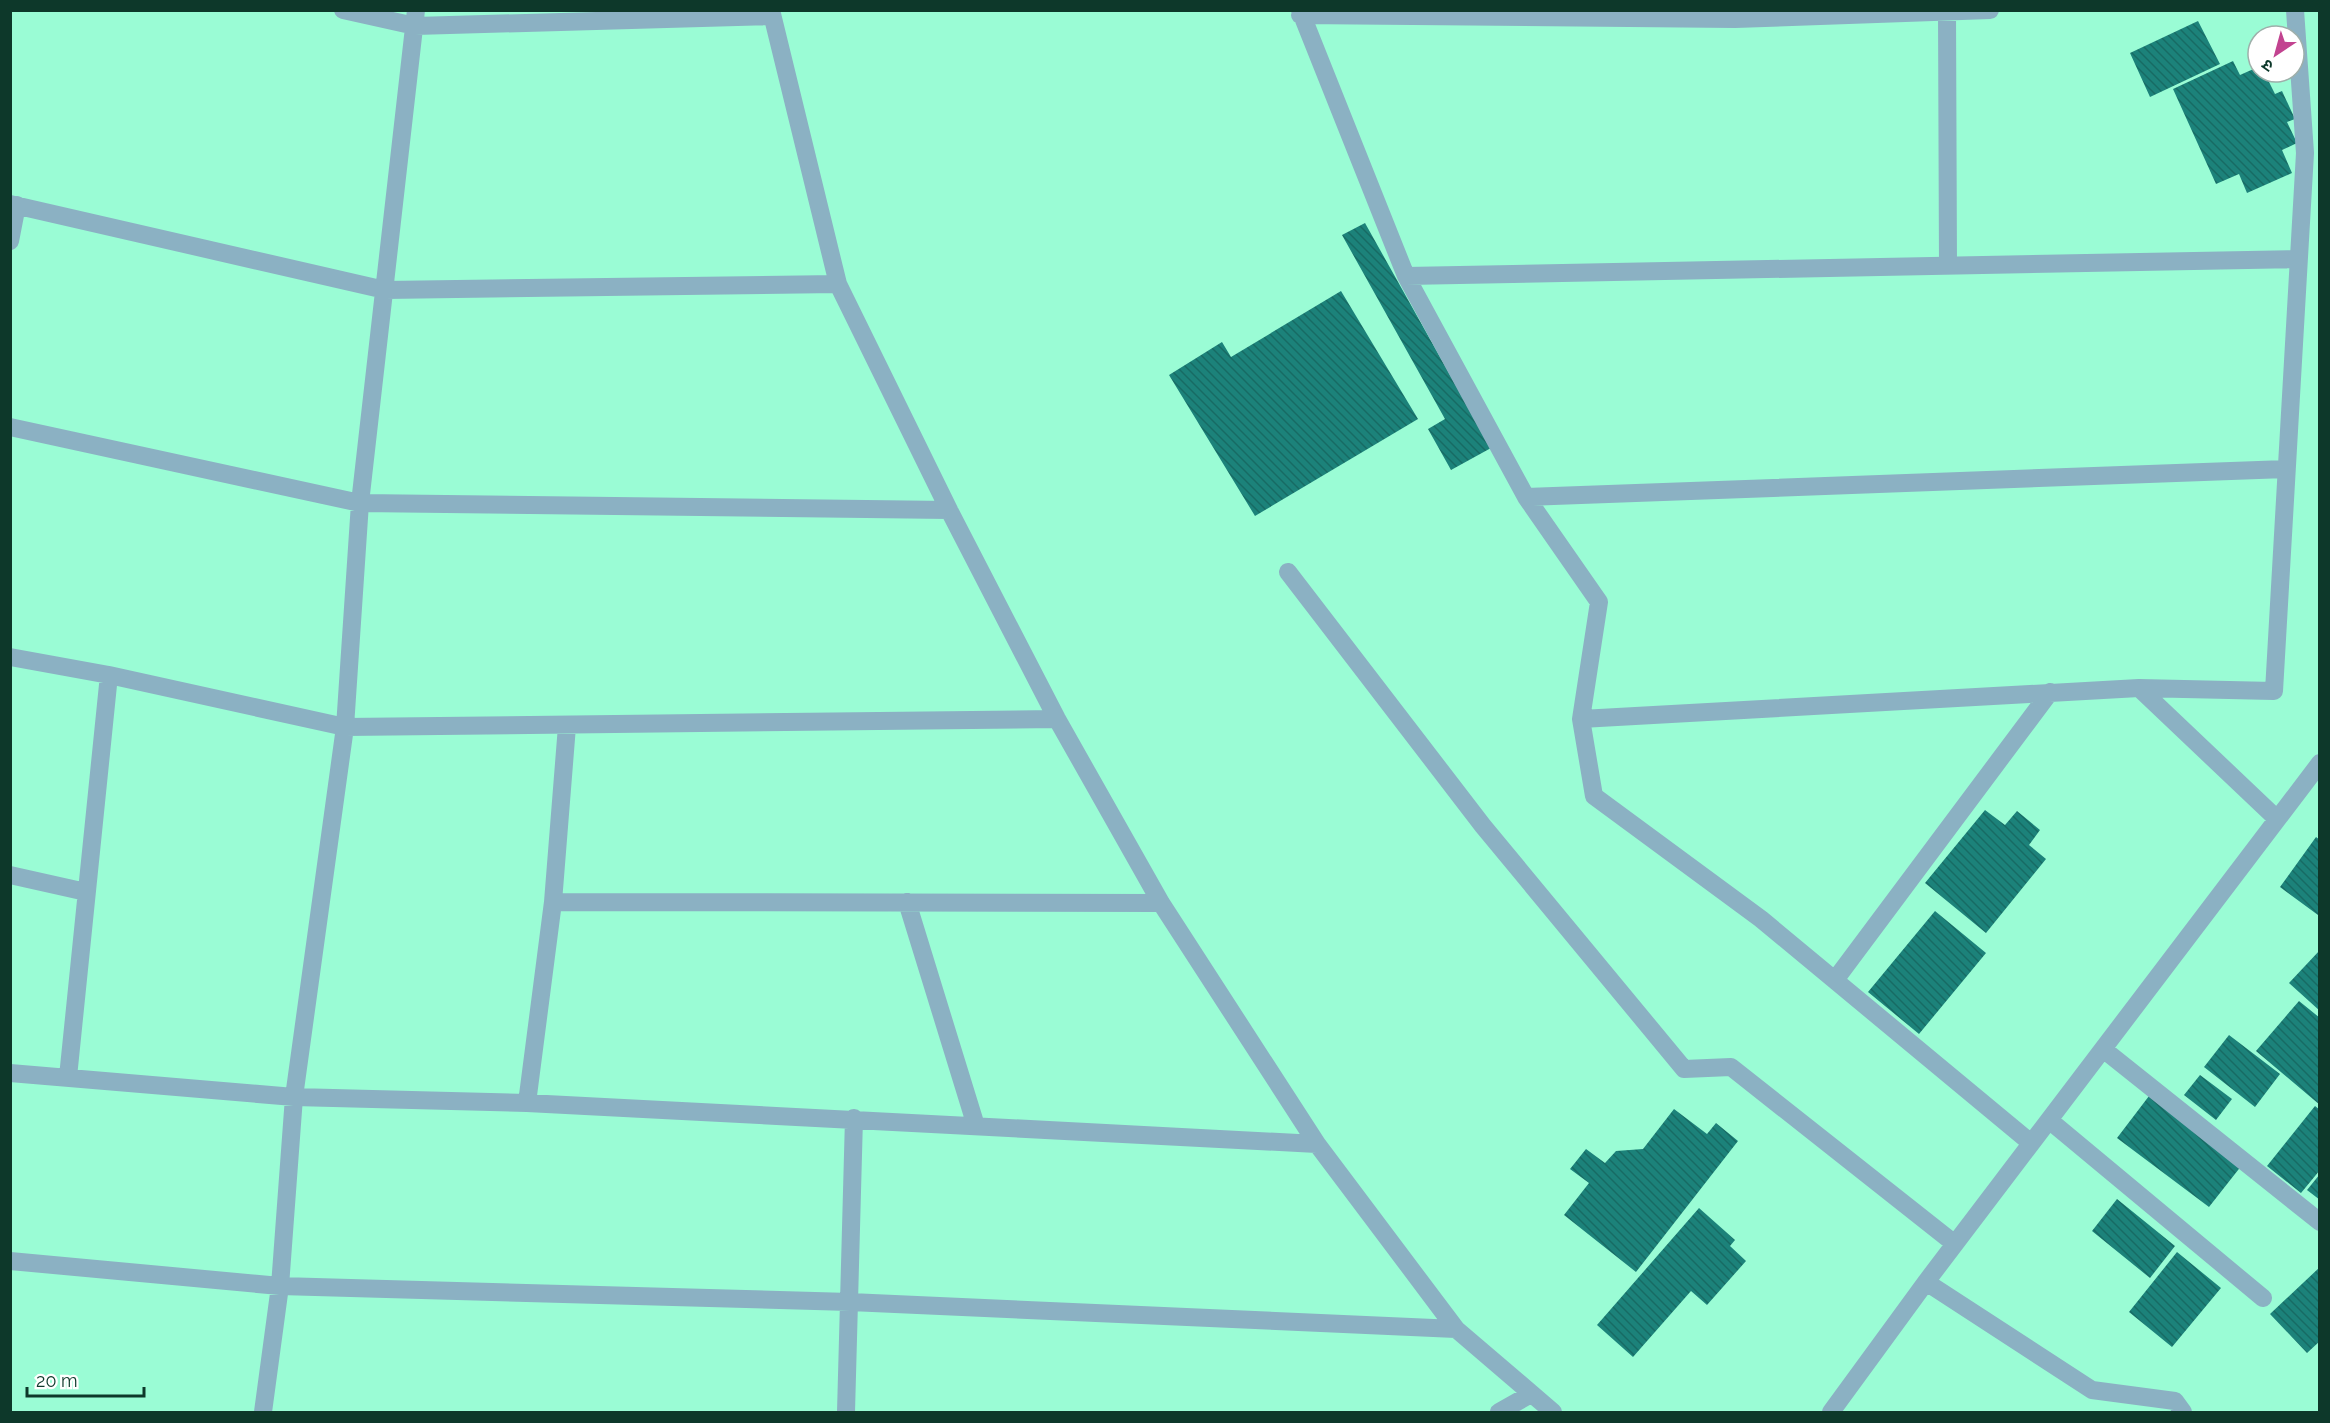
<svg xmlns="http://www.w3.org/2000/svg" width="2330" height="1423" font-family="Raleway,'Noto Sans Devanagari',sans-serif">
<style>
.building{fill:url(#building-back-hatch)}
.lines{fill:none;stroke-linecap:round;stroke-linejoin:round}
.street{stroke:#8bb1c3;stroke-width:18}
</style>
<defs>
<pattern id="building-back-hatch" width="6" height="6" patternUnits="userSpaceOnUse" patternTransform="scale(1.5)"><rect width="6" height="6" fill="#1c827a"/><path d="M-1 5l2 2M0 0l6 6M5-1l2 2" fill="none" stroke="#176b64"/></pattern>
</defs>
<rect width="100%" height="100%" fill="#9afcd5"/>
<path class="building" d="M2198,21L2220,64L2150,97L2130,53Z
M2233,61L2240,75L2258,67V72H2264L2275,94L2282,91L2295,119L2287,122L2297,143L2282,150L2292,173L2247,193L2239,174L2216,184L2173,89Z
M1365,223L1491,448L1451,470L1428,429L1445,419L1342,235Z
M1341,291L1418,419L1255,516L1169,375L1222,342L1231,357Z
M1985,810L2005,825L2017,811L2040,830L2029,845L2046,859L1986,933L1925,883Z
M2316,837L2320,840L2318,915L2280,887Z
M1935,911L1986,953L1919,1034L1868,992Z
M2320,950V1011L2289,983Z
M2299,1001L2320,1018V1105L2256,1051Z
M2229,1035L2280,1074L2255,1107L2204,1067Z
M2200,1075L2232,1099L2216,1120L2184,1095Z
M2149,1096L2242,1165L2209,1207L2117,1138Z
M2315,1106L2320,1110V1170L2301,1193L2267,1166Z
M1674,1109L1707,1134L1716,1123L1738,1141L1636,1272L1564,1215L1589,1183L1570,1169L1586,1149L1605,1163L1616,1151L1643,1149Z
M2320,1174V1200L2307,1190Z
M2117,1199L2175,1246L2150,1278L2092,1231Z
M1699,1208L1735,1240L1730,1246L1746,1261L1707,1305L1691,1291L1633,1357L1597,1325Z
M2177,1252L2221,1288L2172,1347L2129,1312Z
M2320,1267V1341L2307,1353L2270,1314Z"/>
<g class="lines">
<path class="street" d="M343,10L415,26L771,16
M771,10L838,284L949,510L1057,719L1161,903L1317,1144L1456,1329L1553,1412
M1300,10L1406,276L1526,497L1599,602L1581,719L1594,796L1761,919L2031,1143
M1947,12L1948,266
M1300,15L1735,19L1990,10
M10,204L385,290L838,284
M10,241L17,205
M1406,276L2298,259
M10,427L360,503L949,510
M1526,497L2286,469
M1288,572L1483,826L1684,1069L1731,1067L1955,1244
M10,657L109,675L345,727L1057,719
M2139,688L2277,819
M1581,719L2139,688L2274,691L2305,153L2295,10
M10,875L86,892
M553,902L1161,903
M907,902L976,1126
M1835,980L2050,692
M2103,1049L2320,1222
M10,1073L294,1097L527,1103L1317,1144
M68,1077L109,675
M527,1103L553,902L567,726
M2049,1120L2263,1298
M10,1261L280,1286L850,1302L1456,1329
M1926,1282L2092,1390L2175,1401L2183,1412
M263,1412L280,1286L294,1097L345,727L360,503L416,10
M846,1412L854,1118
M1499,1412L1531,1394
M1831,1412L1926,1282L2320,763"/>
</g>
<rect width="2330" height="1423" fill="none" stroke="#0d382a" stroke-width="24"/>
<g transform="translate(2276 54) rotate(216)"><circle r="28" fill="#ffffff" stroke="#9eafaa" stroke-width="1.5"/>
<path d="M0-4.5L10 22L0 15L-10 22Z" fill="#c24390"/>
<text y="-9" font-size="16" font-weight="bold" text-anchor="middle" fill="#0d382a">उ</text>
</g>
<path d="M27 1387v9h117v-9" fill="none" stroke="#0d382a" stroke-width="3"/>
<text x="36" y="1387" font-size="18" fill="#0d382a" stroke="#ffffff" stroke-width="4.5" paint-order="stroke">20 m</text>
</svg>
